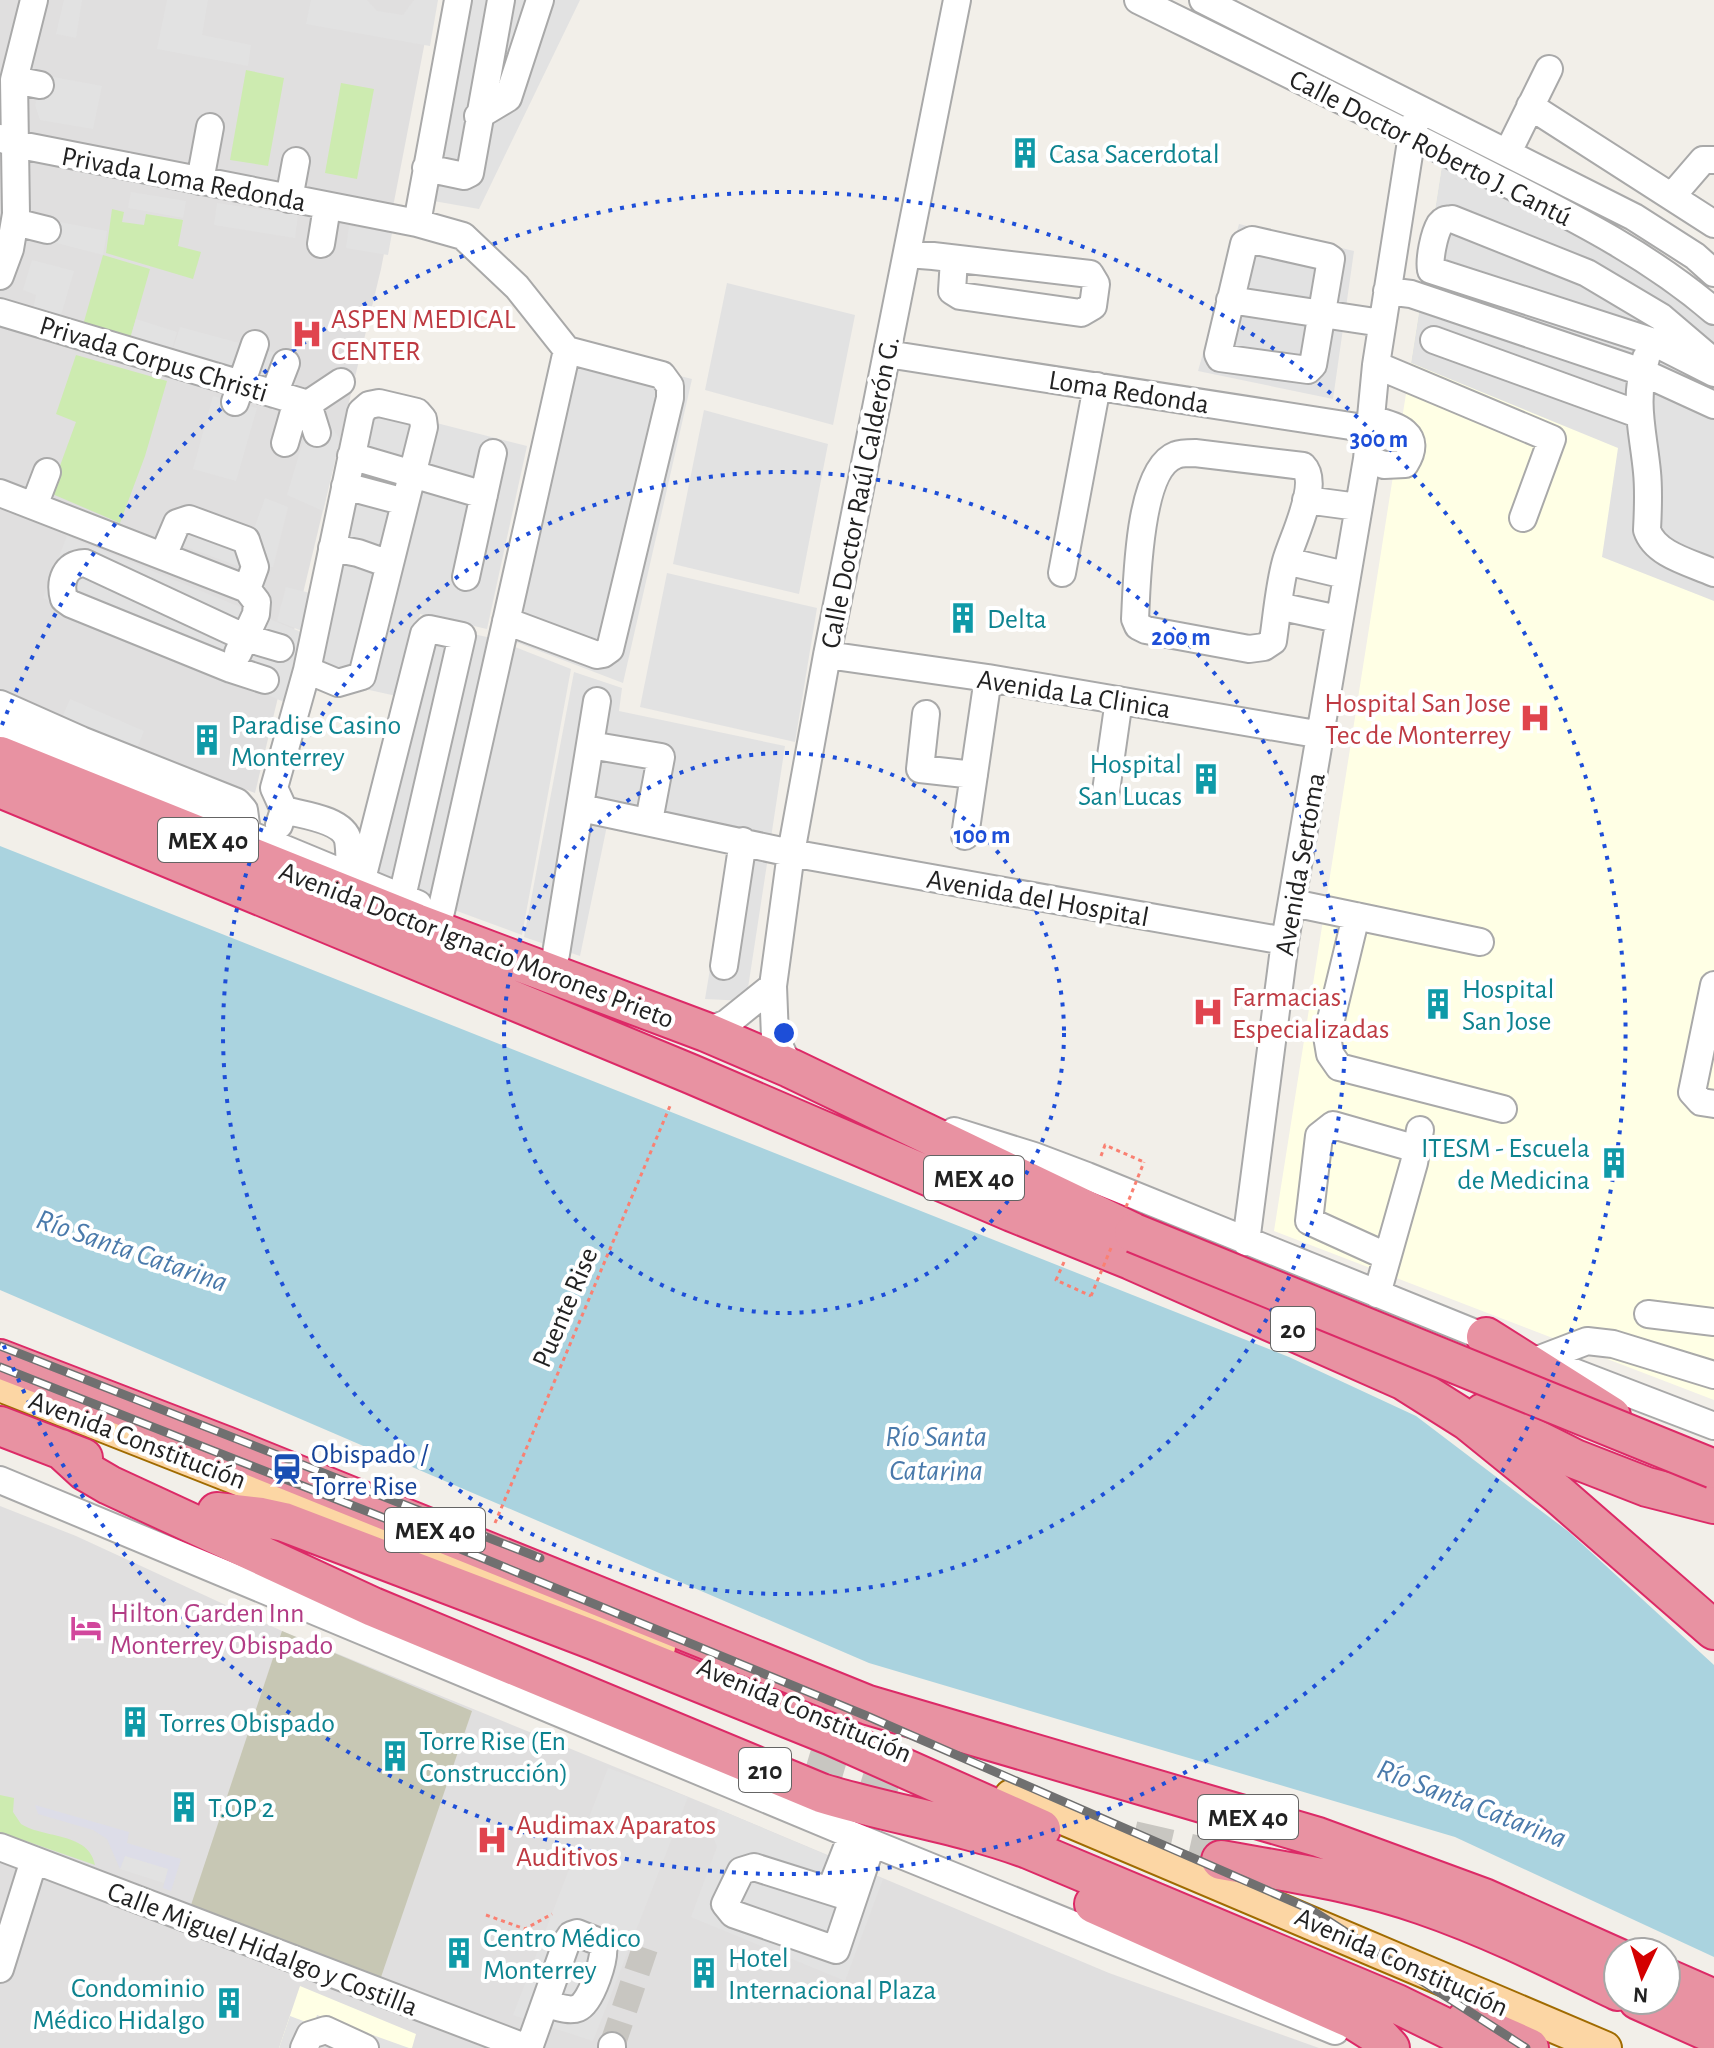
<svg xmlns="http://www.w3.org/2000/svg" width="1714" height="2048" font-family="'Alegreya Sans',sans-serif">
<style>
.residential{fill:#e0dfdf}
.education{fill:#ffffe5}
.construction{fill:#c7c7b4}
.grass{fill:#cdebb0}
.parking{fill:#e2e2e2}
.plaza{fill:#dddde8}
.water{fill:#aad3df}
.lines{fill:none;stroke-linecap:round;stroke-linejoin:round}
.minor-tunnel{stroke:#c8c6c1;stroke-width:26;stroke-dasharray:26 13;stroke-linecap:butt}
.highway-tunnel{stroke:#c8c6c1;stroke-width:38;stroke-dasharray:38 19;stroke-linecap:butt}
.minor-casing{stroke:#a9a9a9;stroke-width:30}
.major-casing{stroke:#a06b00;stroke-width:36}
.highway-casing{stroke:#dc2a67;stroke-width:42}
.path{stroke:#fa8072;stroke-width:3;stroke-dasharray:4 4;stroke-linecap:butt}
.minor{stroke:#fff;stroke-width:26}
.major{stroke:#fcd6a4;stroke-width:32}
.highway{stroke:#e892a2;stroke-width:38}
.rail-casing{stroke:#707070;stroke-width:9}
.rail{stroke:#fff;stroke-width:6;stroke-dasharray:18;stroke-linecap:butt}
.highway-bridge-casing{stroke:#dc2a67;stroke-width:42;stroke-linecap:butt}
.path-bridge{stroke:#fa8072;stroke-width:3;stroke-dasharray:4 4;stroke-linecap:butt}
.highway-bridge{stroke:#e892a2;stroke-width:38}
.ring{fill:none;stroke:#1d4ed8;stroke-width:4;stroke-dasharray:4 8}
.labels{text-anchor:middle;stroke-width:8;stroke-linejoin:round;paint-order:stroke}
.shield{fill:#fff;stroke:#646464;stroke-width:2}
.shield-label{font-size:26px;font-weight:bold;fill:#222}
.street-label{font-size:28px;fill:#222;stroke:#fff}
.culture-label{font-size:28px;fill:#0d838f;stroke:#fff;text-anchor:start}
.health-label{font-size:28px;fill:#be3a42;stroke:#fff;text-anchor:start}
.transit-label{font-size:28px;fill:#164399;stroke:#fff;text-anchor:start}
.hotel-label{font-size:28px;fill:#b23c85;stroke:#fff;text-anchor:start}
.water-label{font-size:30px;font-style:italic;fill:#4a7aab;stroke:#fff}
.centre{fill:#1d4ed8;stroke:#fff;stroke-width:4}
.ring-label{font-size:24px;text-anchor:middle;font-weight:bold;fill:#1d4ed8;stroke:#fff;stroke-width:8;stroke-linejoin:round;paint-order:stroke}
</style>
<rect width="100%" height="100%" fill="#f2efe9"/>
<path class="residential" d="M0,0H433L381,269L255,793L0,699Z
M0,1506L76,1536L282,1631L718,1809L1109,1973L1319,2048H0Z"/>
<path class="education" d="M1443,159L1714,318V1400L1274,1231Z
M300,1986L416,2034L412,2048H279Z"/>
<path class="construction" d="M282,1631L472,1711L379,1983L190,1908Z"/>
<path class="grass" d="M246,70L284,78L268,166L230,160Z
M341,83L374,89L357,179L325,173Z
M112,209L124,212L122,222L144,225L146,214L183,220L178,246L201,252L193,279L106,253Z
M103,255L150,269L130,339L83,325Z
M76,355L167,381L145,456L120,523L50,493L76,422L56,414Z
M0,1795L14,1798L13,1812L21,1824C45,1839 89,1832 95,1865L0,1832Z"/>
<path class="parking" d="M64,0H82L76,38L56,34Z
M167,0H208L202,35L251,45L248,66L157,49Z
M311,0H367L377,11L403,15L414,0H438L430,46L306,24Z
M443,0H580L479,209L428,200L443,114L424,111Z
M43,75L102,86L93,129L40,120L35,105Z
M1443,159L1634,255L1714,318V601L1602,557L1618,448L1411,363Z
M131,192L186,201L183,218L128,208Z
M217,203L298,215L295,238L214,225Z
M49,220L107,231L103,255L45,240Z
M1239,224L1354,251L1333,399L1198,371Z
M349,226L392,233L388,255L346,248Z
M32,260L74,271L61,315L33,309L36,295L23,290Z
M727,283L855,315L833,425L705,390Z
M136,319L177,332L171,352L130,339Z
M180,327L276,353L268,381L172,352Z
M556,345L692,379L623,683L492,633Z
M213,396L257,408L236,481L193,469Z
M354,402L527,446L487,629L420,614L401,697L297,674Z
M704,410L828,444L799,594L673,564Z
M329,424L340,439L323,511L287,495L304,438L312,437Z
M265,498L288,507L273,567L238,566L164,539L178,505L253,532Z
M67,536L301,632L284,702L43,598Z
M667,573L817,608L795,742L640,707Z
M286,587L310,593L302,631L277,621Z
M423,623L496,639L439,888L428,903L359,871Z
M505,643L571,669L522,935L446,907Z
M574,672L622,688L619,711L785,746L746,1001L705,999L731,843L609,816L580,956L524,937Z
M70,699L144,731L134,756L59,725Z
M608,1768L688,1797L593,2041L513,2015Z
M718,1809L883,1879L845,1981L691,1917L717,1847L712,1834Z
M125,1855L169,1869L164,1883L120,1869Z
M317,2015L409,2048H279L290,2016L314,2025Z"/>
<path class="plaza" d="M35,1805L129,1832L127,1843L181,1859L171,1891L163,1888L168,1869L125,1856L120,1869L107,1839L93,1830L38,1814Z"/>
<path class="water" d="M0,846L1289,1357L1416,1416L1569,1532L1714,1665V1957L1455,1837L869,1663L0,1290Z"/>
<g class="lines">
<path class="minor-tunnel" d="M612,2046L645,1948"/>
<path class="highway-tunnel" d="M809,1756L929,1792
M1133,1840L1221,1860"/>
<defs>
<path id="minor" d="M1138,0C1254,57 1371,114 1486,173C1566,214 1645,252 1714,311
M1203,0L1634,217L1695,256L1714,273
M14,80L40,85
M1530,106L1714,224
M478,116L508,98L540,0
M0,138L15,144L417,223L463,236L517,287L567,350L440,916
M1508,152L1549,69
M426,168L464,176L470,173L501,0
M200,181L210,127
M1672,196L1703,160H1714
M289,199L296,161
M15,222L47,230
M417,223L458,0
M1252,240L1328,257L1331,259L1313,365L1308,370L1220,358L1218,354L1244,244Z
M321,244L327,207
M907,254L933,256L1090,274L1096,284L1093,306L1081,313L960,296L952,291L954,259
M0,276L10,249L16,214L14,80L34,0
M1387,291L1411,294L1642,372L1714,405
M1230,300L1382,323
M0,312L308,404
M1434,340L1638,414
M887,354L1370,429
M1646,358C1633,402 1643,430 1647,472C1649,492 1648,511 1647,530C1655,555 1692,563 1714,573
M1714,362L1661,317L1587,273L1452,219C1446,220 1444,219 1440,224C1434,234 1429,259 1431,270L1651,341L1714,373
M1376,365L1552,439L1523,518
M274,394L286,363
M235,402L255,344
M308,404L341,382
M308,404L317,433
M285,443L297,401
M1195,453L1303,466C1321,484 1292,539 1286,561C1279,586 1277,614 1273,641L1264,647L1249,649L1146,630L1138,626L1135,619C1137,584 1138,469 1176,455C1181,453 1190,453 1195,453Z
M351,456L484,495
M1367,459L1384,465L1405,464C1424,434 1397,425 1372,420
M345,486L405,502
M0,493L247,589L257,602L256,614L238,653
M1306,500L1358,507
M34,506L47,472
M332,548L358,553L389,564
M163,556L177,523L189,519L246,540L255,567L247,589
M1286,561L1345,575
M1062,573L1097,386
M466,577L493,453
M1278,606L1338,619
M506,621L597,655L603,654L610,649L670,398V386L662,375L567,350
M827,655L988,678L1322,735
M265,680L231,669L71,604L64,599C59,581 65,564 85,563L246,638L280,648
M0,704L81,740L89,756
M926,714L920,769L974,775
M0,731L418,904
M81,740L237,802L244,810L247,832
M590,745L661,757L649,821
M1106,791L1119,700
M581,808L791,853L1285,941
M284,810L274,788L307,670L361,412L369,405L379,403L417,412L423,419L424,427L362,676L338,683L307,670
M279,825L284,810C302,815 343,819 348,840C350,851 349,863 350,874
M965,836L988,678
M362,879L424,634L429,629L462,636L402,897
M1293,903L1480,942
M1356,916L1327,1036L1330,1054L1339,1067L1503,1109
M724,966L743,841
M551,972L556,954L597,701
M1714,985L1692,1092L1701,1102L1714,1104
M706,1032L727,1023L773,986
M790,1068L775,1037L773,986L791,853L827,655L957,0
M954,1131L1034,1156L1087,1176L1502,1344
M1246,1242L1285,941L1367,459L1376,365L1412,135L1419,109
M1386,1256L1309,1221L1319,1136L1333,1125L1417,1149
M1377,1294L1414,1163L1420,1130
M1648,1314L1714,1322
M1540,1359L1587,1341L1613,1344L1714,1375
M1550,1363L1714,1426
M0,1480L852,1835L1335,2031
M0,1847L527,2048
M830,1891L852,1835
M852,1898L754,1867L741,1871L725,1904L733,1914L836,1950L872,1843
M0,1969L34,1860
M304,2048L310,2035L326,2030L365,2048
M529,2048L567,1941L571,1935L577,1933L602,1943C608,1954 591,2003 578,2008C569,2012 555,2006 546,2004
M612,2048V2046"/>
<path id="major" d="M0,1385L592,1618L659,1647
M1011,1796L1605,2048"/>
<path id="highway" d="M0,756L416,923L706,1032L790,1068L1134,1233
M0,788L691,1074L1012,1212L1131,1260L1403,1380L1468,1421L1558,1494L1714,1630
M1486,1337L1611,1416
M0,1359L226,1446L868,1705L1318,1837L1484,1898L1618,1958
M1483,1413L1575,1459L1647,1487L1714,1504
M0,1426L83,1458
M61,1449L85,1471L109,1485L373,1607L821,1793C889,1814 961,1824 1028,1849L1397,2004L1487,2048
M217,1512L261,1517L284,1522L594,1640L832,1736L1041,1829
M1221,1860C1288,1872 1358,1882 1423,1905C1490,1928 1554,1960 1618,1991
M1094,1904L1352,2019L1379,2036L1390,2048
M1666,1978L1714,1999
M1638,2000L1714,2034
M1466,2020L1529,2048"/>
</defs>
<use href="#minor" class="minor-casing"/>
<use href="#major" class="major-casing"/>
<use href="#highway" class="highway-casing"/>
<path class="path" d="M1101,1156L1105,1145L1144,1162
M1064,1262L1056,1280L1091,1296
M495,1523L670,1106
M486,1915L525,1929L552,1914"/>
<use href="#minor" class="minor"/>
<use href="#major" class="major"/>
<use href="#highway" class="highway"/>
<defs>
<path id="rail" d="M0,1346L540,1558
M0,1367L402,1525L867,1716L1310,1909L1526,2048"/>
</defs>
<use href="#rail" class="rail-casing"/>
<use href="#rail" class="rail"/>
<defs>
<path id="highway-bridge" d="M1134,1233L1714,1469"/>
</defs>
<use href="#highway-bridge" class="highway-bridge-casing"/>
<path class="path-bridge" d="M1126,1207L1144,1162
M1091,1296L1111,1248"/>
<use href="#highway-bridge" class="highway-bridge"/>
</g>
<g class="ring">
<circle cx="784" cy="1033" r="280"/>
<circle cx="784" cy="1033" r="561"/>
<path d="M2 725A841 841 0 1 1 2 1341"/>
</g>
<defs>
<symbol id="building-bare" viewBox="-9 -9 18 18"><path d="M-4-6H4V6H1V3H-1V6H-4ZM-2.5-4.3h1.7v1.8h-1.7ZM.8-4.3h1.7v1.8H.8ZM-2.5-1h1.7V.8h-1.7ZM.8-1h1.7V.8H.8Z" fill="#0f9aa8" stroke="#fff" stroke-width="2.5" paint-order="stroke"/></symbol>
<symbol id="hospital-bare" viewBox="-9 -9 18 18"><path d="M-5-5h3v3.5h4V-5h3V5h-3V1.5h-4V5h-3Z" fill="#e0444e" stroke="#fff" stroke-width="2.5" paint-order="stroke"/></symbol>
<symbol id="station-bare" viewBox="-9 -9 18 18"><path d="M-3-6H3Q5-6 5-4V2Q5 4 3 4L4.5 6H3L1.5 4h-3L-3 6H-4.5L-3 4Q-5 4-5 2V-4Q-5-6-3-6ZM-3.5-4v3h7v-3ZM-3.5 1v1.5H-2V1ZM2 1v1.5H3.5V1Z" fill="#1a4fb4" stroke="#fff" stroke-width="2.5" paint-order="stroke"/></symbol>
<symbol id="hotel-bare" viewBox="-9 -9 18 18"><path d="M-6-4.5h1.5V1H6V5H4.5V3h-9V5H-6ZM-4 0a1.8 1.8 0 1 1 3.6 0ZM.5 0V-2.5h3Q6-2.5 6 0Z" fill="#d1479c" stroke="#fff" stroke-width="2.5" paint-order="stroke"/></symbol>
</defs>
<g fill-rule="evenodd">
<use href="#building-bare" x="1003" y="131" width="44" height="44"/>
<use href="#hospital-bare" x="285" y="312" width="44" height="44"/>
<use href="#building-bare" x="941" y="596" width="44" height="44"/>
<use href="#hospital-bare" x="1513" y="696" width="44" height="44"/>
<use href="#building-bare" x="185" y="718" width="44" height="44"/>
<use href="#building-bare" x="1184" y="757" width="44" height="44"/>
<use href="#building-bare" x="1416" y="982" width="44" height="44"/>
<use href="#hospital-bare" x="1186" y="990" width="44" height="44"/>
<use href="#building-bare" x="1592" y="1141" width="44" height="44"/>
<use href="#station-bare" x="265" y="1447" width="44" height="44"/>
<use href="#hotel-bare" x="64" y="1606" width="44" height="44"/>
<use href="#building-bare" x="113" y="1700" width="44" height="44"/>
<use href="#building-bare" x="373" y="1734" width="44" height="44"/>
<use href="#building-bare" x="162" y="1785" width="44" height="44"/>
<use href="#hospital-bare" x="470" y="1818" width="44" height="44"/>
<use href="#building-bare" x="437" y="1931" width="44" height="44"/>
<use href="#building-bare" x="682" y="1951" width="44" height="44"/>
<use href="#building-bare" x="207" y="1981" width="44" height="44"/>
</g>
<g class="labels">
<g class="shield">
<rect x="158" y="818" width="100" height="44" rx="6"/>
<rect x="924" y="1156" width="100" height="44" rx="6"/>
<rect x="1271" y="1307" width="44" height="44" rx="6"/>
<rect x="385" y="1508" width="100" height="44" rx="6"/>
<rect x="739" y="1748" width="52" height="44" rx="6"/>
<rect x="1198" y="1795" width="100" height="44" rx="6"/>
</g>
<g class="shield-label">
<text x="208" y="849">MEX 40</text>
<text x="974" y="1187">MEX 40</text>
<text x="1293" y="1338">20</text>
<text x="435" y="1539">MEX 40</text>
<text x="765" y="1779">210</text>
<text x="1248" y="1826">MEX 40</text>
</g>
<g class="street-label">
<text transform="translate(1431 147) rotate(27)" y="10">Calle Doctor Roberto J. Cantú</text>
<text transform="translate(184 178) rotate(11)" y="10">Privada Loma Redonda</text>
<text transform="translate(154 358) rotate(17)" y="10">Privada Corpus Christi</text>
<text transform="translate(1129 391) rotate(9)" y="10">Loma Redonda</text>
<text transform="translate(859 492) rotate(-79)" y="10">Calle Doctor Raúl Calderón G.</text>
<text transform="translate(1074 693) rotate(9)" y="10">Avenida La Clinica</text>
<text transform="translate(1299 864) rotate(-80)" y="10">Avenida Sertoma</text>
<text transform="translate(1038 897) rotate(10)" y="10">Avenida del Hospital</text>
<text transform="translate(477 944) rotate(21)" y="10">Avenida Doctor Ignacio Morones Prieto</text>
<text transform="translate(564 1307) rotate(-67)" y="10">Puente Rise</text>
<text transform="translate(138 1439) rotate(21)" y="10">Avenida Constitución</text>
<text transform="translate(805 1709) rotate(23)" y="10">Avenida Constitución</text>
<text transform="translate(263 1948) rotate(21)" y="10">Calle Miguel Hidalgo y Costilla</text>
<text transform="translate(1402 1961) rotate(24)" y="10">Avenida Constitución</text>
</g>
<g class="culture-label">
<text x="1049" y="163">Casa Sacerdotal</text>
<text x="987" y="628">Delta</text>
<text x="231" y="734">Paradise Casino<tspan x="231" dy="32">Monterrey</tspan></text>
<text x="1182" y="773" text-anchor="end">Hospital<tspan x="1182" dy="32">San Lucas</tspan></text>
<text x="1462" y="998">Hospital<tspan x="1462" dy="32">San Jose</tspan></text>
<text x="1590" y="1157" text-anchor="end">ITESM - Escuela<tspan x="1590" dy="32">de Medicina</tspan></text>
<text x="159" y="1732">Torres Obispado</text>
<text x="419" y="1750">Torre Rise (En<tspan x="419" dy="32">Construcción)</tspan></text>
<text x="208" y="1817">T.OP 2</text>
<text x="483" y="1947">Centro Médico<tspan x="483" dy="32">Monterrey</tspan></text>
<text x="728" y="1967">Hotel<tspan x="728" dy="32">Internacional Plaza</tspan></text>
<text x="205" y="1997" text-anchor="end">Condominio<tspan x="205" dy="32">Médico Hidalgo</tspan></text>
</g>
<g class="health-label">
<text x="331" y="328">ASPEN MEDICAL<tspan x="331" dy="32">CENTER</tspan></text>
<text x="1511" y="712" text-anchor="end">Hospital San Jose<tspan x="1511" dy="32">Tec de Monterrey</tspan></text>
<text x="1232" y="1006">Farmacias<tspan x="1232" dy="32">Especializadas</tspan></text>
<text x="516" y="1834">Audimax Aparatos<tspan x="516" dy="32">Auditivos</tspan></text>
</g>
<g class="transit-label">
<text x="311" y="1463">Obispado /<tspan x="311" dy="32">Torre Rise</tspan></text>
</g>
<g class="hotel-label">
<text x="110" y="1622">Hilton Garden Inn<tspan x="110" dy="32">Monterrey Obispado</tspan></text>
</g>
<g class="water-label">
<text transform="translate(132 1250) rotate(19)" y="10">Río Santa Catarina</text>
<text x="936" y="1446">Río Santa<tspan x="936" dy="34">Catarina</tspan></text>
<text transform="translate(1472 1803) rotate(21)" y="10">Río Santa Catarina</text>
</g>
</g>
<circle cx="784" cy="1033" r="12" class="centre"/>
<g class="ring-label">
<text x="1379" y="447">300 m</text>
<text x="1181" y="645">200 m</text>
<text x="982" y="843">100 m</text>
</g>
<g transform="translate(1642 1976) rotate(184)"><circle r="38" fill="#ffffff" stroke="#a7a7a7" stroke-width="2"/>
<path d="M0-6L14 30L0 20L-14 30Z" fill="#d40000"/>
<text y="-12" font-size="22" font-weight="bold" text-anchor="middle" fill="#222222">N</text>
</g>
</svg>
